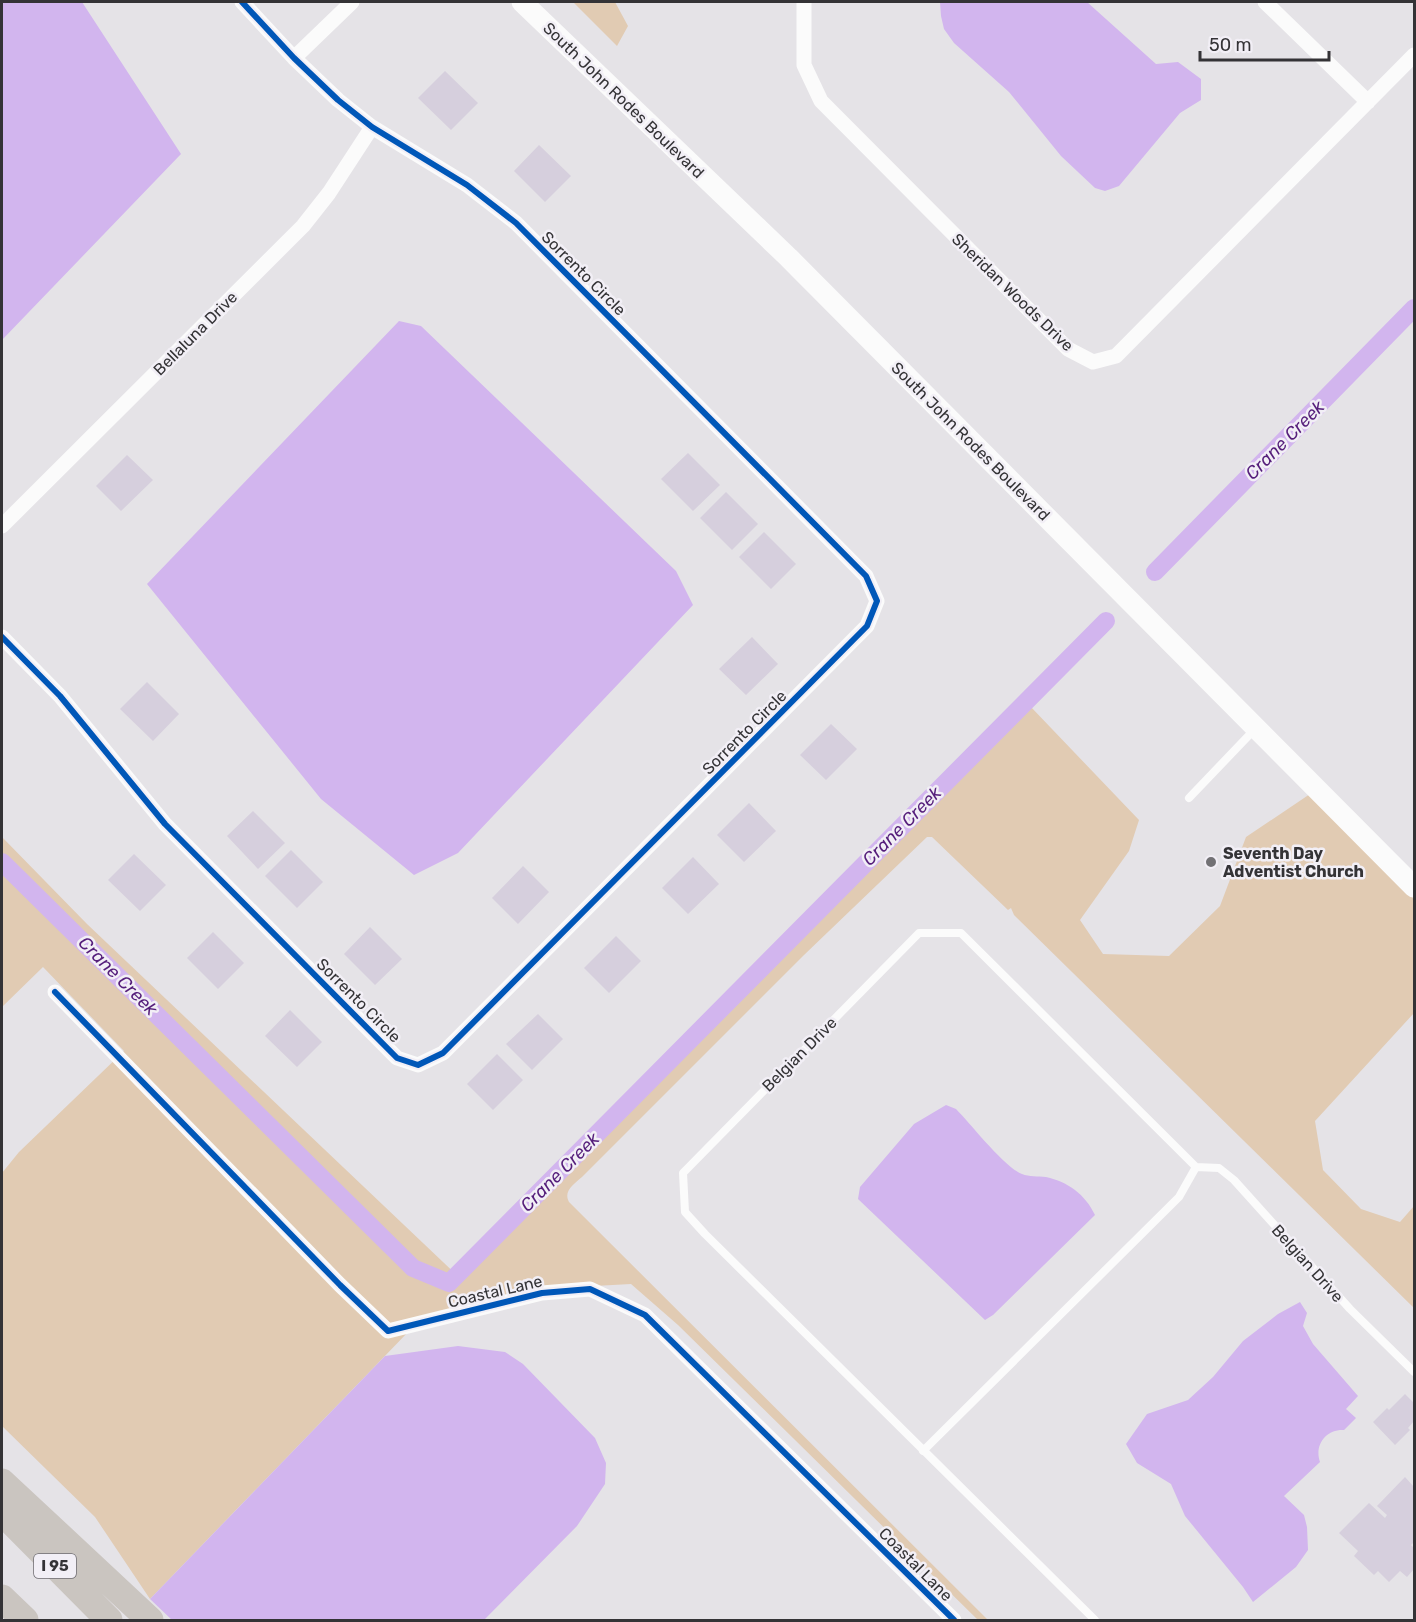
<svg xmlns="http://www.w3.org/2000/svg" width="1416" height="1622" font-family="Rubik,sans-serif">
<style>
.green{fill:#e1cbb3}
.water{fill:#d2b5ee}
.lines{fill:none;stroke-linecap:round;stroke-linejoin:round}
.canal{stroke:#d2b5ee;stroke-width:18}
.building{fill:#d6cfdd}
.lane{stroke:#fbfbfb;stroke-width:8}
.street{stroke:#fbfbfb;stroke-width:15}
.secondary{stroke:#fbfbfb;stroke-width:21}
.highway{stroke:#cac5c0;stroke-width:27}
.cycleway-casing{stroke:#f2eff6;stroke-width:10}
.cycleway{stroke:#0057b8;stroke-width:6}
.poi-dot{fill:#727174;stroke:#f2eff6;stroke-width:2}
.labels{text-anchor:middle;stroke-width:5;stroke-linejoin:round;paint-order:stroke}
.shield{fill:#f2eff6;stroke:#6d6b70;stroke-width:1.5}
.shield-label{font-size:15px;font-weight:bold;fill:#343336}
.street-label{font-size:16px;fill:#343336;stroke:#f2eff6}
.poi-label{font-size:16px;font-weight:bold;fill:#343336;stroke:#f2eff6;text-anchor:start}
.water-label{font-size:18px;font-style:italic;fill:#551e7b;stroke:#f2eff6}
</style>
<rect width="100%" height="100%" fill="#e5e3e7"/>
<path class="green" d="M573,2H615L628,26L617,46Z
M1030,706L1139,820L1129,851L1080,920L1103,954L1169,956L1220,906L1246,837L1310,794L1414,899V1013L1315,1121L1323,1170L1361,1209L1400,1222L1414,1206V1308L1014,915L1011,908L1008,910L932,837H927L804,955L582,1177C574,1184 563,1191 569,1202L988,1620H978L678,1325L631,1284L539,1289L410,1330L150,1599L95,1517L2,1426V1173L19,1152L124,1051L43,967L2,1007V837L87,924L463,1281L568,1161Z"/>
<path class="water" d="M2,2H82L181,154L2,340Z
M940,2H1087L1156,64L1178,62L1201,79V100L1180,113L1119,186L1105,191L1095,188L1061,156L1009,92L954,43L944,29L941,16Z
M399,321L421,326L676,571L693,605L458,853L414,875L321,799L147,584Z
M946,1105L956,1109C971,1124 1004,1167 1022,1174C1029,1177 1038,1176 1046,1177C1068,1182 1085,1194 1095,1215L993,1315L985,1320L858,1199L860,1187L914,1124Z
M1300,1302L1307,1313L1303,1326L1313,1344L1358,1396L1346,1409L1356,1418L1344,1430C1326,1429 1314,1445 1320,1462L1284,1496L1304,1515L1307,1527L1308,1550L1296,1567L1253,1602L1243,1587L1185,1516L1171,1484L1137,1463L1126,1444L1147,1414L1188,1400L1213,1377L1243,1341L1278,1314Z
M458,1346L505,1352L523,1364L595,1438L606,1463L605,1484L577,1526L484,1620H172L150,1599L385,1356Z"/>
<g class="lines">
<path class="canal" d="M1155,572L1414,308
M2,862L413,1268L449,1283L1106,621"/>
</g>
<path class="building" d="M445,71L478,103L451,130L418,98Z
M539,145L571,176L545,202L514,171Z
M688,453L720,485L693,511L661,479Z
M127,455L153,480L121,511L96,486Z
M726,492L758,524L732,550L700,518Z
M764,532L796,564L771,589L739,557Z
M752,637L778,664L746,695L719,669Z
M147,682L179,714L153,741L120,709Z
M831,724L857,749L826,780L800,755Z
M749,803L776,831L744,862L717,835Z
M253,811L285,843L258,869L227,836Z
M291,850L323,882L297,908L265,876Z
M134,854L166,885L140,911L108,880Z
M693,857L719,884L688,914L662,888Z
M523,866L549,892L518,924L492,898Z
M370,927L402,959L375,985L344,954Z
M213,932L244,963L218,989L187,958Z
M616,936L641,961L609,993L584,968Z
M290,1010L322,1042L297,1067L265,1036Z
M538,1014L563,1039L532,1070L506,1044Z
M497,1054L523,1080L493,1110L467,1084Z
M1405,1394L1414,1403V1421L1408,1428L1410,1430L1395,1445L1373,1422L1387,1408L1389,1410Z
M1405,1477L1414,1487V1542L1411,1545L1414,1548V1569L1407,1577L1400,1571L1389,1582L1378,1571L1374,1575L1354,1556L1358,1551L1339,1533L1369,1503L1385,1518L1387,1515L1377,1506Z"/>
<g class="lines">
<path class="lane" d="M1189,798L1254,730
M1196,1167L1219,1168L1234,1180L1350,1309L1414,1372
M923,1451L1179,1197L1196,1167L961,933H919L683,1173L685,1212L705,1234L1095,1620"/>
<path class="street" d="M804,2V65L821,101L1068,349L1093,362L1116,356L1414,55
M1265,2L1368,102
M294,58L352,2
M2,526L303,226L329,193L372,127
M2,637L60,696L165,824L397,1058L418,1065L443,1053L867,626L877,601L866,576L516,223L467,185L372,127L338,100L294,58L242,2
M55,992L340,1285L388,1331L542,1293L590,1289L645,1315L954,1620"/>
<path class="secondary" d="M522,2L789,258L1414,887"/>
<path class="highway" d="M2,1482L150,1620
M2,1512L109,1620
M2,1598L25,1620"/>
<defs>
<path id="cycleway" d="M2,637L60,696L165,824L397,1058L418,1065L443,1053L867,626L877,601L866,576L516,223L467,185L372,127L338,100L294,58L242,2
M55,992L340,1285L388,1331L542,1293L590,1289L645,1315L954,1620"/>
</defs>
<use href="#cycleway" class="cycleway-casing"/>
<use href="#cycleway" class="cycleway"/>
</g>
<circle class="poi-dot" cx="1211" cy="862" r="6"/>
<g class="labels">
<rect class="shield" x="34" y="1554" width="42" height="24" rx="4.5"/>
<g class="shield-label">
<text x="55" y="1571">I 95</text>
</g>
<g class="street-label">
<text transform="translate(624 100) rotate(44)" y="6">South John Rodes Boulevard</text>
<text transform="translate(584 273) rotate(45)" y="6">Sorrento Circle</text>
<text transform="translate(1013 292) rotate(44)" y="6">Sheridan Woods Drive</text>
<text transform="translate(195 333) rotate(-45)" y="6">Bellaluna Drive</text>
<text transform="translate(971 441) rotate(45)" y="6">South John Rodes Boulevard</text>
<text transform="translate(744 732) rotate(-45)" y="6">Sorrento Circle</text>
<text transform="translate(359 1000) rotate(45)" y="6">Sorrento Circle</text>
<text transform="translate(799 1054) rotate(-45)" y="6">Belgian Drive</text>
<text transform="translate(1308 1263) rotate(48)" y="6">Belgian Drive</text>
<text transform="translate(495 1291) rotate(-13)" y="6">Coastal Lane</text>
<text transform="translate(916 1564) rotate(45)" y="6">Coastal Lane</text>
</g>
<g class="poi-label">
<text x="1223" y="859">Seventh Day<tspan x="1223" dy="18">Adventist Church</tspan></text>
</g>
<g class="water-label">
<text transform="translate(1285 440) rotate(-45)" y="6">Crane Creek</text>
<text transform="translate(902 826) rotate(-45)" y="6">Crane Creek</text>
<text transform="translate(118 976) rotate(45)" y="6">Crane Creek</text>
<text transform="translate(560 1172) rotate(-45)" y="6">Crane Creek</text>
</g>
</g>
<rect width="1416" height="1622" fill="none" stroke="#343336" stroke-width="6"/>
<path d="M1200 51v9h129v-9" fill="none" stroke="#343336" stroke-width="3"/>
<text x="1209" y="51" font-size="18" fill="#343336" stroke="#f2eff6" stroke-width="4.5" paint-order="stroke">50 m</text>
</svg>
